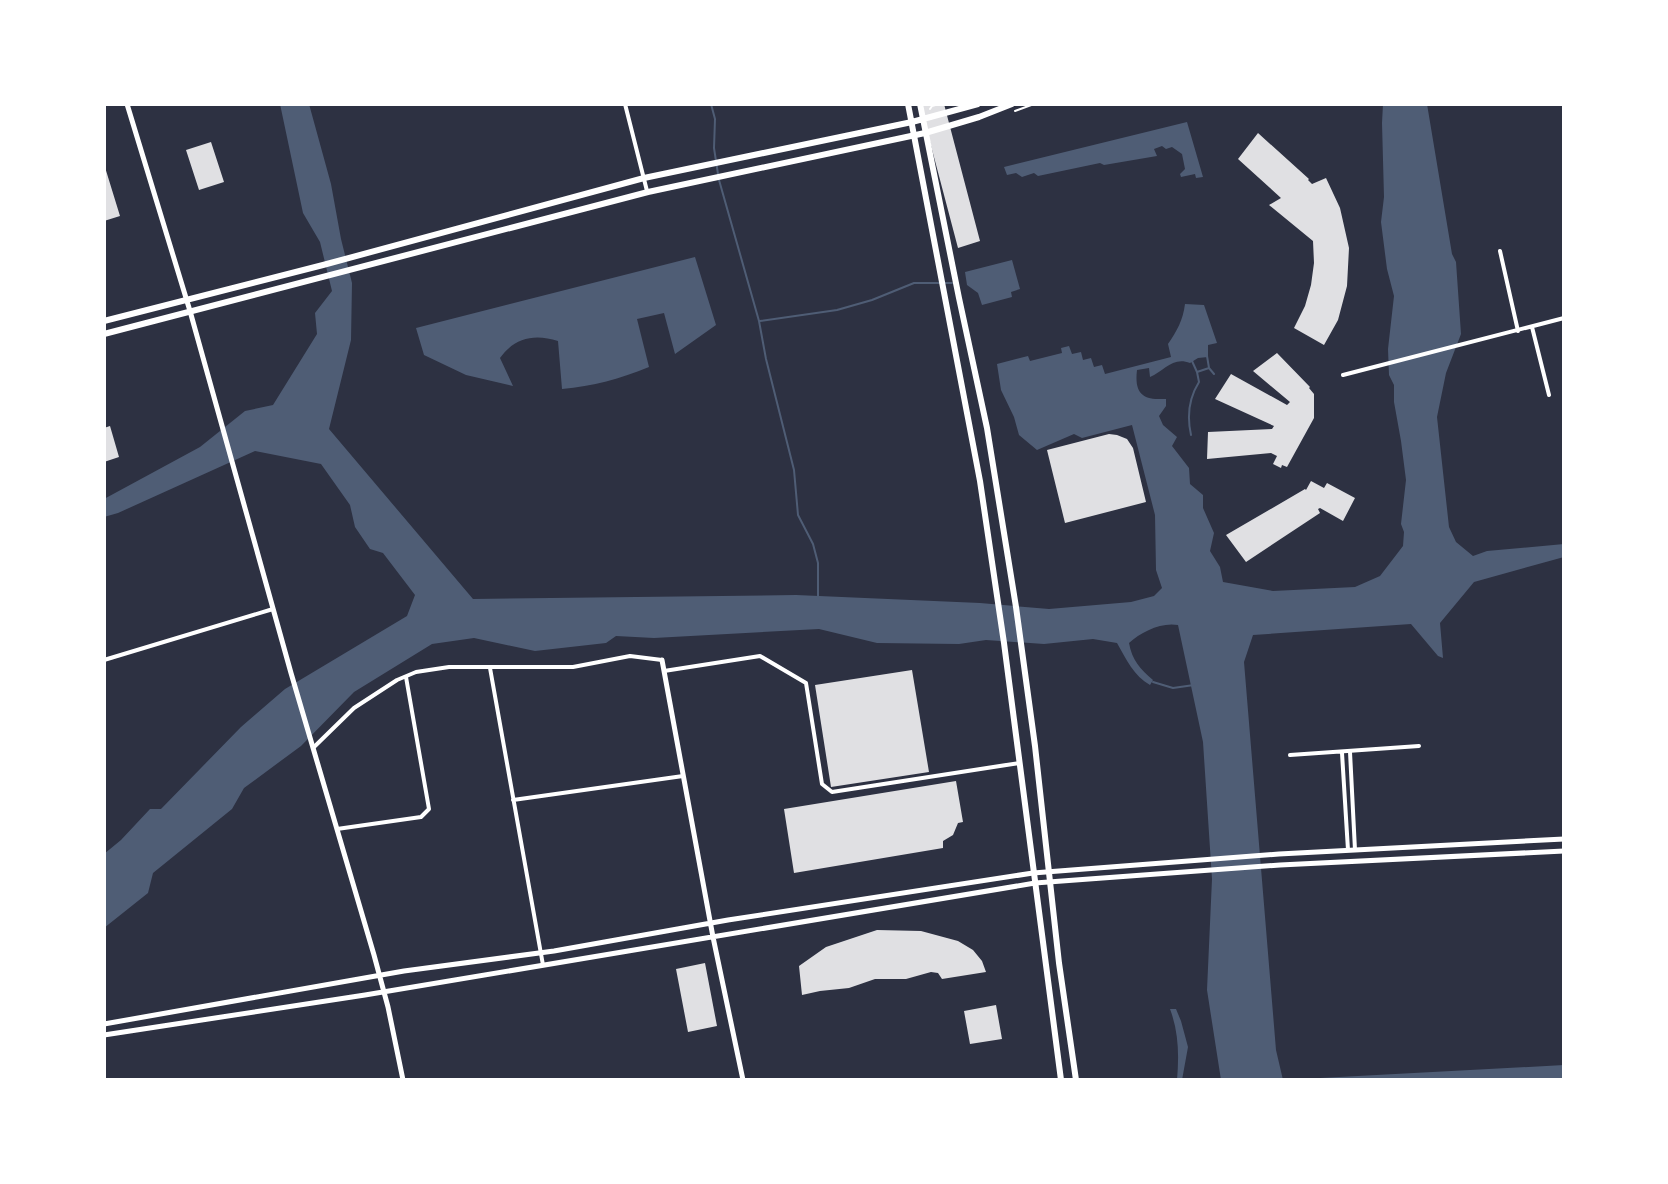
<svg xmlns="http://www.w3.org/2000/svg" width="1668" height="1184" font-family="Cabin,sans-serif">
<style>
.water{fill:#4f5d75}
.lines{fill:none;stroke-linecap:round;stroke-linejoin:round}
.stream{stroke:#4f5d75;stroke-width:2}
.building{fill:#e0e0e3}
.path{stroke:#fff;stroke-width:2}
.minor{stroke:#fff;stroke-width:4}
.tertiary{stroke:#fff;stroke-width:5}
.primary{stroke:#fff;stroke-width:6}
</style>
<rect width="100%" height="100%" fill="#2d3142"/>
<path class="water" d="M280,104H309L331,184L341,239L352,283L351,340L329,429L473,599L796,595L980,603L1049,609L1131,602L1154,596L1162,588L1156,570L1155,515L1132,425L1082,438L1074,434L1037,450L1019,435L1014,417L1001,390L997,364L1028,356L1030,361L1062,353L1061,348L1069,346L1072,354L1081,352L1083,360L1091,358L1094,367L1102,365L1105,374L1171,357L1168,344C1177,331 1183,320 1185,304L1204,305L1217,343L1208,345V357L1198,358L1190,363C1173,356 1164,371 1150,377L1149,368L1137,370C1134,395 1144,400 1166,399V406L1159,416L1163,425L1177,437L1172,446L1189,468L1190,484L1203,495V508L1214,533L1210,551L1220,567L1223,582L1273,591L1355,587L1380,576L1403,546L1404,532L1401,524L1406,480L1401,441L1394,402V385L1389,375L1388,349L1394,296L1387,269L1381,222L1384,197L1382,123L1383,104H1427L1452,254L1456,262L1461,334L1446,373L1437,417L1449,527L1456,542L1473,556L1487,551L1564,544V557L1474,582L1440,623L1443,658L1438,656L1411,624L1253,635L1244,662L1276,1050L1283,1080L1564,1065V1080H1221L1207,990L1212,879L1203,742L1178,625C1161,622 1141,632 1129,643C1132,660 1140,669 1153,680L1150,685C1134,676 1126,659 1117,643L1093,639L1044,644L986,640L959,644L877,643L819,629L654,638L616,636L606,643L535,651L474,638L432,644L354,692L301,746L244,788L232,809L153,873L148,893L104,928V854L121,840L150,809H161L241,727L285,689L407,616L415,595L383,553L370,549L355,527L350,505L321,464L255,451L118,513L104,517V499L200,447L245,411L273,405L317,334L315,313L332,291L320,242L303,213Z
M1187,122L1203,177L1196,178L1195,174L1181,177L1180,174L1185,169L1182,154L1172,147L1166,149L1162,146L1154,149L1157,156L1104,165L1100,163L1038,176L1034,173L1022,177L1016,173L1007,175L1004,167Z
M695,257L716,325L675,354L664,313L637,319L649,367C620,379 593,386 562,389L558,341C535,334 515,337 500,358L513,386L466,375L424,355L416,328Z
M1012,260L1020,289L1011,292L1012,297L982,305L978,293L967,285L965,272Z
M1176,1009L1181,1021L1188,1047L1182,1080H1177C1179,1056 1179,1033 1170,1009Z"/>
<g class="lines">
<path class="stream" d="M711,104L715,119L714,148L718,174
M719,180L759,321L766,359L794,470L798,515L813,544L818,563V596
M760,321L837,310L872,300L914,283H952
M1207,356L1209,368
M1192,361L1197,372
M1191,435C1187,417 1189,398 1199,382L1197,372L1209,368L1214,374
M1153,682L1173,688L1194,685"/>
</g>
<path class="building" d="M920,104H944L980,241L958,248Z
M1258,133L1309,179L1308,180L1312,184L1326,178L1340,208L1349,248L1347,286L1338,320L1324,345L1294,328L1305,306L1311,285L1314,263L1313,241L1269,205L1281,198L1238,159Z
M211,142L224,182L199,190L186,150Z
M104,164L120,216L104,221Z
M1277,353L1310,387L1309,388L1314,394V418L1287,467L1282,465L1281,468L1273,464L1277,456L1271,453L1207,459L1208,432L1272,429L1274,426L1215,399L1231,374L1287,405L1290,402L1253,371Z
M110,426L119,457L104,462V428Z
M1109,434L1117,435L1127,439L1133,448L1146,502L1065,523L1047,450Z
M1311,481L1324,488L1327,483L1355,498L1343,521L1320,508L1318,509L1320,513L1246,562L1226,535L1305,489L1306,490Z
M912,670L929,772L831,787L815,685Z
M956,781L963,822L958,823L953,835L943,841V848L794,873L784,809Z
M877,930L921,931L958,941L973,950L982,961L986,972L942,979L938,973L931,972L906,979H875L849,988L820,991L802,995L799,966L826,947Z
M705,963L717,1026L688,1032L676,969Z
M996,1005L1002,1039L970,1044L964,1011Z"/>
<g class="lines">
<path class="path" d="M930,109L932,106L939,104
M1015,111L1034,104"/>
<path class="minor" d="M625,104L647,191
M1500,251L1518,331
M1532,327L1549,395
M1343,375L1564,318
M104,660L273,609
M490,668L543,965
M664,671L760,656L806,683L822,784L832,792L1019,763
M313,748L354,708L397,680L416,672L449,667H573L630,656L662,660
M1350,752L1355,850
M1342,753L1348,850
M1290,755L1419,746
M513,800L683,776
M337,829L421,817L429,809L406,677"/>
<path class="tertiary" d="M127,104L190,311L291,673L374,955L388,1007L403,1080
M662,660L713,937L743,1080
M104,1024L404,971L554,951L728,920L1033,873L1279,854L1564,839
M104,1035L365,995L1035,883L1280,865L1564,851"/>
<path class="primary" d="M908,104L980,481L1004,643L1061,1080
M920,104L959,298L987,428L1016,607L1035,746L1059,963L1076,1080
M104,321L323,265L644,178L912,122L978,104
M104,334L648,192L925,133L979,117L1012,104"/>
</g>
<rect width="1668" height="1184" fill="none" stroke="#ffffff" stroke-width="212"/>
</svg>
